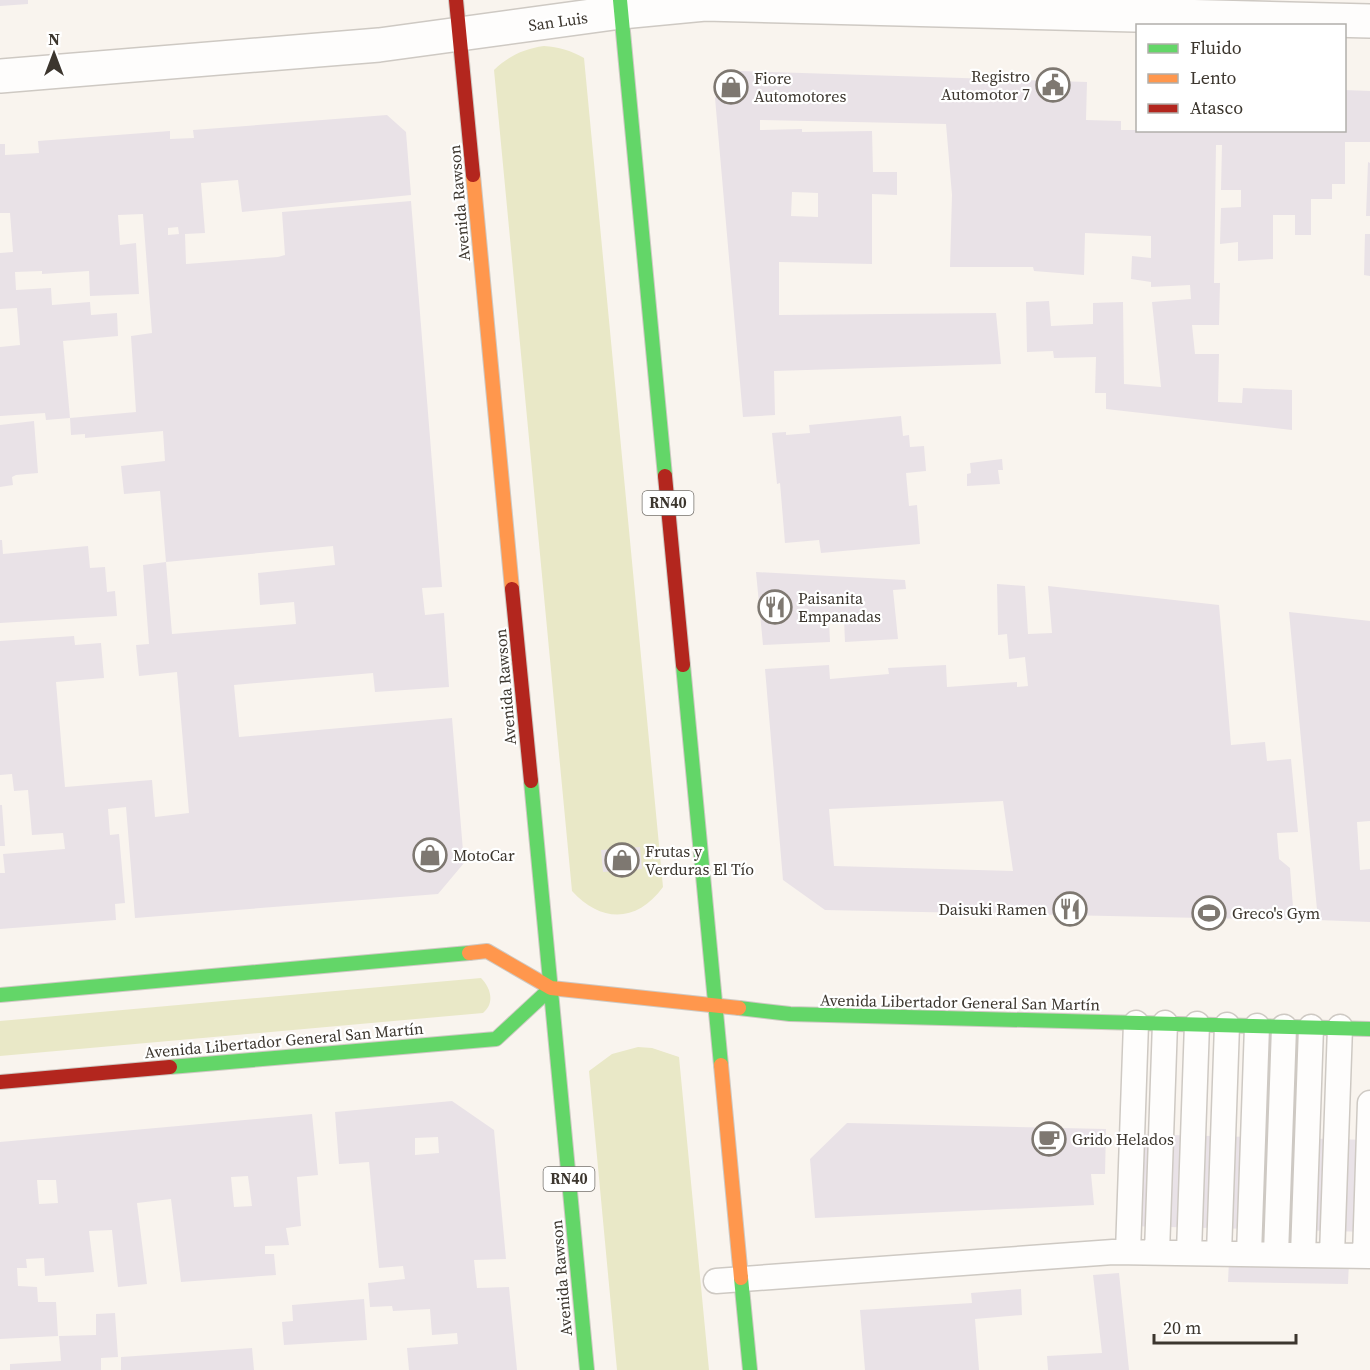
<svg xmlns="http://www.w3.org/2000/svg" width="1370" height="1370" font-family="'Source Serif 4',serif">
<style>
.green{fill:#e9e8c7}
.building{fill:#e9e2e7;fill-rule:evenodd}
.lines{fill:none;stroke-linecap:round;stroke-linejoin:round}
.lane-casing{stroke:#cec9c3;stroke-width:27}
.street-casing{stroke:#cec9c3;stroke-width:36}
.fast-casing{stroke:#cec9c3;stroke-width:16}
.slow-casing{stroke:#cec9c3;stroke-width:16}
.jam-casing{stroke:#cec9c3;stroke-width:16}
.lane{stroke:#fefdfc;stroke-width:24}
.street{stroke:#fefdfc;stroke-width:33}
.fast{stroke:#63d668;stroke-width:14}
.slow{stroke:#ff974d;stroke-width:14}
.jam{stroke:#b3261e;stroke-width:14}
.labels{text-anchor:middle;stroke-width:4.5;stroke-linejoin:round;paint-order:stroke}
.shield{fill:#fff;stroke:#76726d;stroke-width:1.5}
.shield-label{font-size:15px;font-weight:bold;fill:#3c362e}
.street-label{font-size:16px;fill:#3c362e;stroke:#fff}
.poi-label{font-size:16px;fill:#3c362e;stroke:#fff;text-anchor:start}
</style>
<rect width="100%" height="100%" fill="#f9f4ee"/>
<path class="green" d="M544,46C559,47 570,50 584,58L663,887C637,923 601,923 572,891L494,70C509,56 523,49 544,46Z
M481,978C491,988 495,1003 483,1013L0,1056V1021Z
M638,1047L652,1048L679,1057L709,1370H617L589,1071L612,1054Z"/>
<path class="building" d="M0,0H28V4L0,6Z
M739,71L1087,82L1086,120L1121,121V130H1344V90L1370,91V142H1345V184H1332V199H1311V235H1295V215H1273V259L1238,261V242L1220,244L1221,208L1241,207V190H1221L1222,145H1216L1214,283H1220L1219,325H1192L1195,354H1219L1218,402L1242,403L1243,388L1292,390V430L1106,409V393H1095L1096,357L1054,358L1053,351L1027,352L1026,302L1049,301L1051,326L1093,324V303L1123,302L1124,384L1161,387L1152,302L1191,299L1190,285L1151,287V282L1131,279L1132,256L1151,258V236L1085,233L1084,275L1034,271L1033,267H950L952,195L946,124L760,120V130L802,129V132L872,131L873,172H897V195L872,194V264L779,262V315L996,313L1001,364L774,371L775,415L743,417L715,98ZM792,192L818,193V217L791,216Z
M387,115L406,132L411,195L242,212L238,180L201,183L205,233L185,234L186,264L278,257L285,255L282,212L411,201L442,587L422,588L425,615L444,613L449,687L375,692L373,673L234,685L239,737L452,718L464,863L438,894L135,918L126,807L108,809L110,835L119,834L125,903L115,904L116,920L0,929V873H5L3,854L65,849L63,833L32,835L28,790L14,791L12,774L0,775V641L74,636L75,645L101,643L104,678L56,682L65,787L152,780L155,817L189,813L177,672L139,676L136,645L149,644L143,565L166,562L172,634L296,624L294,602L260,605L258,573L335,565L333,546L166,562L160,491L124,494L121,466L165,461L163,431L85,438V434L71,435L70,418L46,420L45,413L0,416V347L20,345L17,308L0,309V253L13,252L10,213H0V144H5V155L39,153L38,141L170,131V139L194,138L193,130ZM143,214L152,333L131,336L136,412L70,418L63,341L118,336L117,313L91,315L90,302L52,305L51,288L16,290L15,272L42,271V274L89,271L90,296L139,294L136,243L120,245L118,215ZM178,227L179,234L168,235V228Z
M1368,162L1370,163V216H1366Z
M1365,234H1370V276L1364,275Z
M901,416L903,436L909,435L910,447L924,446L926,471L906,473L909,506L917,505L920,544L821,553L819,540L785,543L780,483L777,484L772,433L786,432V435L810,433L809,425Z
M34,421L38,473L16,475L12,477L13,485L0,487V425Z
M1002,459L1003,470H998L1000,484L967,486V474L971,473L970,463Z
M0,540H2L3,554L88,546L90,568L105,567L107,592L115,591L117,616L0,623Z
M756,572L905,580L906,589L893,590L898,639L845,642L844,619L829,621L830,642L763,645Z
M997,584L1025,586L1028,634L1052,633L1048,586L1219,605L1231,745L1265,742L1267,761L1291,759L1298,832L1277,833L1279,859L1290,868L1294,920L825,910L783,880L765,669L829,665L830,679L889,674L888,668L946,665L947,687L1017,682V687L1028,686L1025,657L1009,659L1007,634L998,635ZM1003,801L1013,871L834,866L829,809Z
M1289,612L1370,621V821L1357,822L1360,870L1370,869V922L1318,920Z
M0,805H2L5,846H0Z
M640,847L642,869L603,872L601,850Z
M452,1101L494,1130L506,1259L474,1260L477,1288L509,1287L517,1370H409L407,1348L458,1344L457,1333L432,1335L430,1309L393,1311L392,1306L370,1307L368,1283L405,1279L403,1266L379,1268L369,1162L339,1164L335,1112ZM438,1137L439,1153L415,1155V1138Z
M312,1114L318,1175L297,1177L301,1226L286,1228L289,1245L265,1246V1254H274L276,1275L181,1282L171,1199L137,1203L147,1284L118,1287L112,1230L89,1231L94,1272L45,1276L44,1258L26,1259L27,1268H17L18,1286L37,1287L38,1302H56L58,1336L0,1339V1142ZM248,1176L252,1206L234,1207L231,1177ZM37,1180H56L58,1203L39,1204Z
M847,1123L1106,1129L1105,1174H1091L1094,1205L815,1218L810,1159Z
M1129,1134L1370,1140V1232L1127,1226Z
M1229,1260L1349,1262L1348,1284L1228,1282Z
M1119,1273L1129,1370H1048L1047,1356L1102,1353L1093,1275Z
M1021,1289L1022,1315L975,1319L979,1370H865L860,1310L972,1303L971,1293Z
M364,1299L367,1340L284,1345L282,1322L293,1321L292,1305Z
M115,1313L118,1357L101,1358V1370H10V1364L61,1361L59,1336L96,1335V1314Z
M252,1348L254,1370H121V1357Z"/>
<g class="lines">
<defs>
<path id="lane" d="M1128,1252L1136,1023
M1157,1252L1165,1023
M1189,1252L1197,1024
M1219,1253L1227,1025
M1249,1254L1257,1026
M1276,1254L1284,1027
M1303,1255L1311,1027
M1332,1255L1340,1027
M1365,1256L1370,1103
M716,1281L1113,1252L1370,1256"/>
<path id="street" d="M0,76L379,45L621,12L705,4L1370,21"/>
<path id="fast" d="M620,0L665,476
M683,665L721,1065
M531,781L587,1370
M0,995L469,953
M739,1008L790,1014L1370,1029
M170,1067L496,1039L551,988
M741,1278L750,1370"/>
<path id="slow" d="M473,175L512,589
M469,953L487,951L551,988L739,1008
M721,1065L741,1278"/>
<path id="jam" d="M456,0L473,175
M665,476L683,665
M512,589L531,781
M0,1082L170,1067"/>
</defs>
<use href="#lane" class="lane-casing"/>
<use href="#street" class="street-casing"/>
<use href="#fast" class="fast-casing"/>
<use href="#slow" class="slow-casing"/>
<use href="#jam" class="jam-casing"/>
<use href="#lane" class="lane"/>
<use href="#street" class="street"/>
<use href="#fast" class="fast"/>
<use href="#slow" class="slow"/>
<use href="#jam" class="jam"/>
</g>
<defs>
<symbol id="civic-ring" viewBox="-11 -11 22 22"><circle r="9.5" fill="#fff" stroke="#7e7871" stroke-width="1.5"/><path d="M-.6-6.5H3V-4.5H.6V-3L4-1V1h2V6H-6V1h2V-1L-.6-3ZM-1.2 2.5V6h2.4V2.5Z" fill="#7e7871"/></symbol>
<symbol id="shop-ring" viewBox="-11 -11 22 22"><circle r="9.5" fill="#fff" stroke="#7e7871" stroke-width="1.5"/><path d="M-5-2.5h2.3a2.7 3.5 0 0 1 5.4 0H5L5.5 6h-11ZM-1.5-2.5h3a1.5 2.3 0 0 0-3 0Z" fill="#7e7871"/></symbol>
<symbol id="restaurant-ring" viewBox="-11 -11 22 22"><circle r="9.5" fill="#fff" stroke="#7e7871" stroke-width="1.5"/><path d="M-5-6h1v4h1v-4h1v4h1v-4h1v5L-1.5 .5V6h-2V.5L-5-1ZM5-6V6H3V1.5H1.5Q1.5-4 5-6Z" fill="#7e7871"/></symbol>
<symbol id="stadium-ring" viewBox="-11 -11 22 22"><circle r="9.5" fill="#fff" stroke="#7e7871" stroke-width="1.5"/><path d="M0-5a6.5 5 0 1 0 0 10a6.5 5 0 1 0 0-10ZM-3.5-1.8h7v3.6h-7Z" fill="#7e7871"/></symbol>
<symbol id="cafe-ring" viewBox="-11 -11 22 22"><circle r="9.5" fill="#fff" stroke="#7e7871" stroke-width="1.5"/><path d="M-5.5-4.5H6V0H3Q3 3.5 0 3.5H-2.5Q-5.5 3.5-5.5 0ZM3-3.2v2h1.7v-2ZM-6 4.5H4V6H-6Z" fill="#7e7871"/></symbol>
</defs>
<g fill-rule="evenodd">
<use href="#civic-ring" x="1034" y="66" width="38" height="38"/>
<use href="#shop-ring" x="712" y="68" width="38" height="38"/>
<use href="#restaurant-ring" x="756" y="588" width="38" height="38"/>
<use href="#shop-ring" x="411" y="836" width="38" height="38"/>
<use href="#shop-ring" x="603" y="841" width="38" height="38"/>
<use href="#restaurant-ring" x="1051" y="890" width="38" height="38"/>
<use href="#stadium-ring" x="1190" y="894" width="38" height="38"/>
<use href="#cafe-ring" x="1030" y="1120" width="38" height="38"/>
</g>
<g class="labels">
<g class="shield">
<rect x="642.5" y="491" width="51" height="24" rx="4.5"/>
<rect x="543.5" y="1167" width="51" height="24" rx="4.5"/>
</g>
<g class="shield-label">
<text x="668" y="508">RN40</text>
<text x="569" y="1184">RN40</text>
</g>
<g class="street-label">
<text transform="translate(558 21) rotate(-8)" y="6">San Luis</text>
<text transform="translate(459 203) rotate(-95)" y="6">Avenida Rawson</text>
<text transform="translate(505 687) rotate(-95)" y="6">Avenida Rawson</text>
<text transform="translate(960 1002) rotate(1)" y="6">Avenida Libertador General San Martín</text>
<text transform="translate(284 1040) rotate(-5)" y="6">Avenida Libertador General San Martín</text>
<text transform="translate(561 1278) rotate(-95)" y="6">Avenida Rawson</text>
</g>
<g class="poi-label">
<text x="1030" y="82" text-anchor="end">Registro<tspan x="1030" dy="18">Automotor 7</tspan></text>
<text x="754" y="84">Fiore<tspan x="754" dy="18">Automotores</tspan></text>
<text x="798" y="604">Paisanita<tspan x="798" dy="18">Empanadas</tspan></text>
<text x="645" y="857">Frutas y<tspan x="645" dy="18">Verduras El Tío</tspan></text>
<text x="453" y="861">MotoCar</text>
<text x="1047" y="915" text-anchor="end">Daisuki Ramen</text>
<text x="1232" y="919">Greco's Gym</text>
<text x="1072" y="1145">Grido Helados</text>
</g>
</g>
<rect x="1136" y="24" width="210" height="108" fill="#ffffff" stroke="#b1afab" stroke-width="1.5"/>
<rect x="1148" y="44" width="30" height="9" fill="#63d668" stroke="#b1afab" stroke-width="1.5"/>
<text x="1190" y="54" font-size="18" fill="#3c362e">Fluido</text>
<rect x="1148" y="74" width="30" height="9" fill="#ff974d" stroke="#b1afab" stroke-width="1.5"/>
<text x="1190" y="84" font-size="18" fill="#3c362e">Lento</text>
<rect x="1148" y="104" width="30" height="9" fill="#b3261e" stroke="#b1afab" stroke-width="1.5"/>
<text x="1190" y="114" font-size="18" fill="#3c362e">Atasco</text>
<g transform="translate(54 54)" stroke="#ffffff" stroke-width="4.5" paint-order="stroke">
<path d="M0-4.5L10 22L0 15L-10 22Z" fill="#3c362e"/>
<text y="-9" font-size="16" font-weight="bold" text-anchor="middle" fill="#3c362e">N</text>
</g>
<path d="M1154 1334v9h142v-9" fill="none" stroke="#3c362e" stroke-width="3"/>
<text x="1163" y="1334" font-size="18" fill="#3c362e" stroke="#ffffff" stroke-width="4.5" paint-order="stroke">20 m</text>
</svg>
